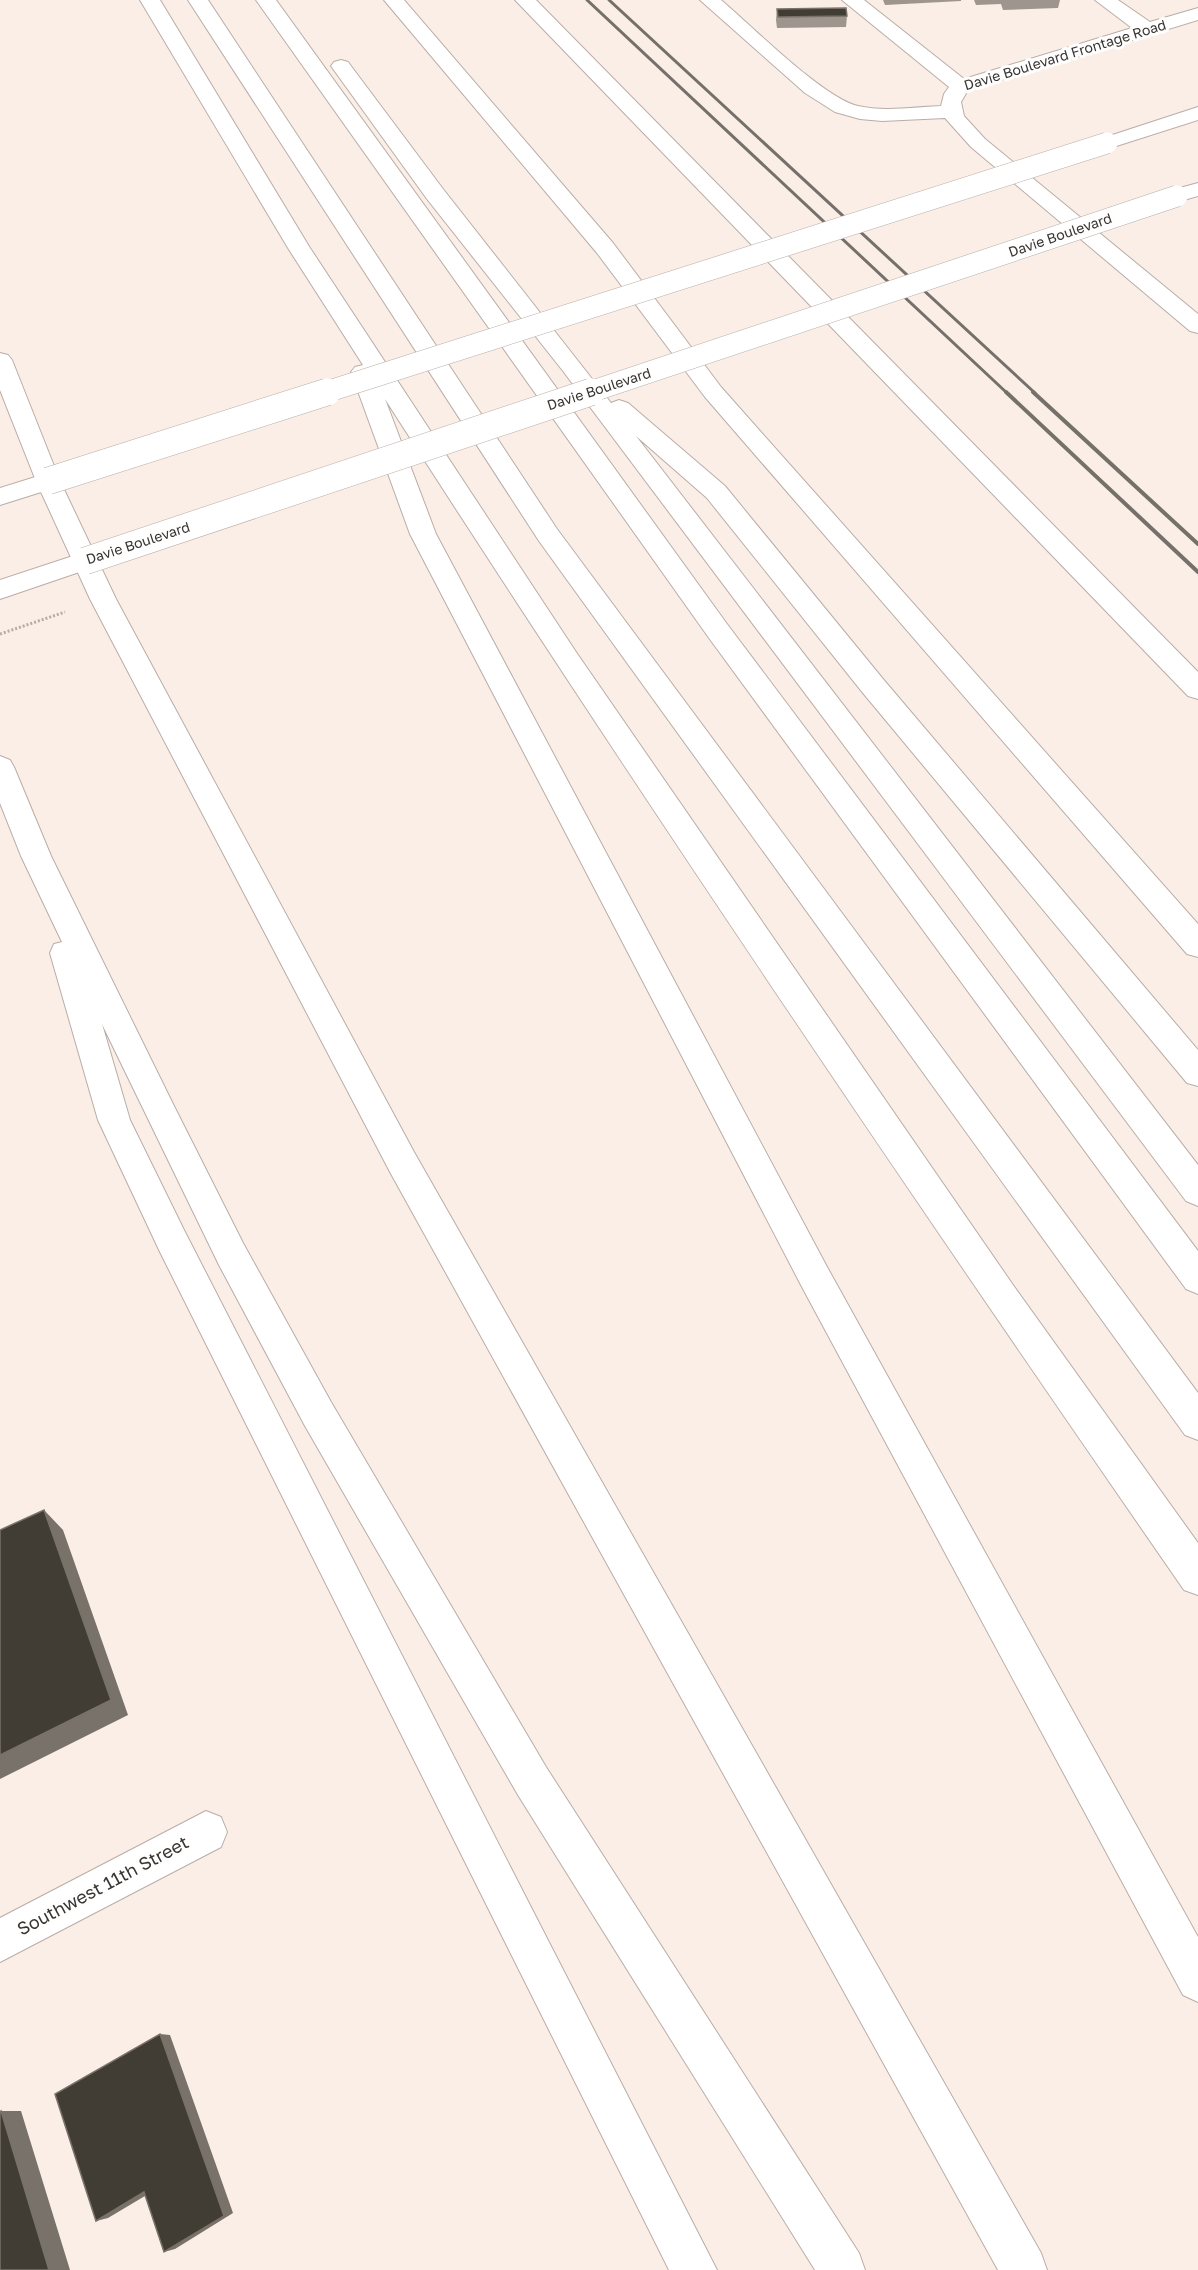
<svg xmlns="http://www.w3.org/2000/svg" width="1198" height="2270" font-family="'Golos Text',sans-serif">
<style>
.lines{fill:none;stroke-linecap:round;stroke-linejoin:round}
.minor-casing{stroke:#b9ada7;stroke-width:2}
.secondary-casing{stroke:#b9ada7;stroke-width:2}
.motorway-casing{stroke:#b9ada7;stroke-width:2}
.path{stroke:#b5aca6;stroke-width:3;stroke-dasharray:2 2;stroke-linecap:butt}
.minor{fill:#fff;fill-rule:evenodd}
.secondary{fill:#fff;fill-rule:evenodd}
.motorway{fill:#fff;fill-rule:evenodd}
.rail-far1{stroke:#76706b;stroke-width:3}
.rail{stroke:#76706b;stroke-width:4}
.secondary-bridge-far1-casing{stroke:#b9ada7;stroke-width:22;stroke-linecap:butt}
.secondary-bridge-casing{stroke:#b9ada7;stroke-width:28;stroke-linecap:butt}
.secondary-bridge-far1{stroke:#fff;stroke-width:21}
.secondary-bridge{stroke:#fff;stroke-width:27}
.wall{fill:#9e968e}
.shaded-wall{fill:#78726a}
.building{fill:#413d34;stroke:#78726a;stroke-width:1.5}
.labels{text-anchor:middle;stroke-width:6;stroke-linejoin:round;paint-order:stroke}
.far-street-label{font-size:14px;fill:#393532;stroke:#fefefe}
.near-street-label{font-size:18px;fill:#393532;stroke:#fefefe}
</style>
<rect width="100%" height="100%" fill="#faeee7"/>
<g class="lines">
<defs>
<path id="minor" d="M700,0H721C752,26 823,98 858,106C884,112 914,107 941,106L944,94L949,87L842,0H864L964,79L1132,28L1095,0H1118L1150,22L1198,8V20L968,90L961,102L964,116L985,139L1198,314V333L1190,331L971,147L945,118L882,121L860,119L835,112L805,93Z
M206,1811L221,1817L227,1832L221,1847L0,1962V1918Z"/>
<path id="secondary" d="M1198,107V120L1107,149L1100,147L1097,143L1100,139Z
M1198,183V196L1177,202L1169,201L1166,196L1169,191Z
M48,473L57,475L60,481L57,487L0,505V488Z
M85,552L94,555L98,561L94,567L0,599V580Z"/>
<path id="motorway" d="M140,0H160L310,248L576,652L1013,1285L1198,1543V1595L1184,1590C912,1197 643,801 385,399L436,534L826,1265L1198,1937V2002L1183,1995L802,1287L410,534L351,372L355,367L363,365L288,248Z
M188,0H208L557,529L1198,1393V1440L1185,1435L539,541Z
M256,0H276L727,624L1198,1251V1294L1186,1289L709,638Z
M384,0H404L613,243L721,387L1198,924V957L1187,954L705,397L597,253Z
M515,0H536L1198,672V699L1188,696Z
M341,60L348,62L443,189L611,403L619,400L628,403L725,486L883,679L1198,1050V1086L1187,1083L863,693L707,498L636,436L1198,1165V1206L1186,1201L563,371L427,199L331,66L334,62Z
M0,353L8,355L12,360L60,481L116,599L414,1152L1041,2253L1047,2270H998L390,1172L90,599L36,481L0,390Z
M0,756L10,760L14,767L51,856L173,1104L243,1243L331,1402L546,1767L859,2253L865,2270H815L518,1795L305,1426L219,1265L102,1024L130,1120L184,1230L717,2270H669L160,1252L98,1120L50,953L54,944L62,942L21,856L0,803Z"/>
</defs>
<use href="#minor" class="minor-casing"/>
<use href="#secondary" class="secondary-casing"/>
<use href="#motorway" class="motorway-casing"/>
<path class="path" d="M0,634L65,612"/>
<use href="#minor" class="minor"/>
<use href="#secondary" class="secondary"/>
<use href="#motorway" class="motorway"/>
<path class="rail-far1" d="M587,0L1007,393
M609,0L1035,393"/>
<path class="rail" d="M1006,392L1198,572
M1033,392L1198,544"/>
<defs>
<path id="secondary-bridge-far1" d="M323,393L1107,143
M587,393L1177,196"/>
<path id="secondary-bridge" d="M48,481L327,392
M85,561L591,392"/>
</defs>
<use href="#secondary-bridge-far1" class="secondary-bridge-far1-casing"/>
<use href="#secondary-bridge" class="secondary-bridge-casing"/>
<use href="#secondary-bridge-far1" class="secondary-bridge-far1"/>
<use href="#secondary-bridge" class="secondary-bridge"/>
</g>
<path class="wall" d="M883,0H961V1L885,5Z
M974,0H1060L1058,8L1003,10L1001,4L976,5Z
M777,9L847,16L846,27L777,28L776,20Z"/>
<path class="shaded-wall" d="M44,1510L63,1530L128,1715L0,1779V1755Z
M160,2034L170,2035L233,2213L175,2249L164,2252Z
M1,2111H21L70,2270H49Z
M155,2190L108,2218L96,2221L144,2192Z"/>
<path class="building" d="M846,8L847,16L778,17L777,9Z
M44,1510L111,1700L0,1755V1530Z
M160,2034L224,2216L164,2252L144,2192L96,2221L55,2094Z
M1,2111L49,2270H0V2112Z"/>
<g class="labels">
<g class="far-street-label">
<text transform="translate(1065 55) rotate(-17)" y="5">Davie Boulevard Frontage Road</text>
<text transform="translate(1060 235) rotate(-19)" y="5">Davie Boulevard</text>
<text transform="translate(599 389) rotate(-18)" y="5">Davie Boulevard</text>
<text transform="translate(138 543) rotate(-18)" y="5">Davie Boulevard</text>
</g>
<g class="near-street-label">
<text transform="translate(103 1886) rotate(-28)" y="6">Southwest 11th Street</text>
</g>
</g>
</svg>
